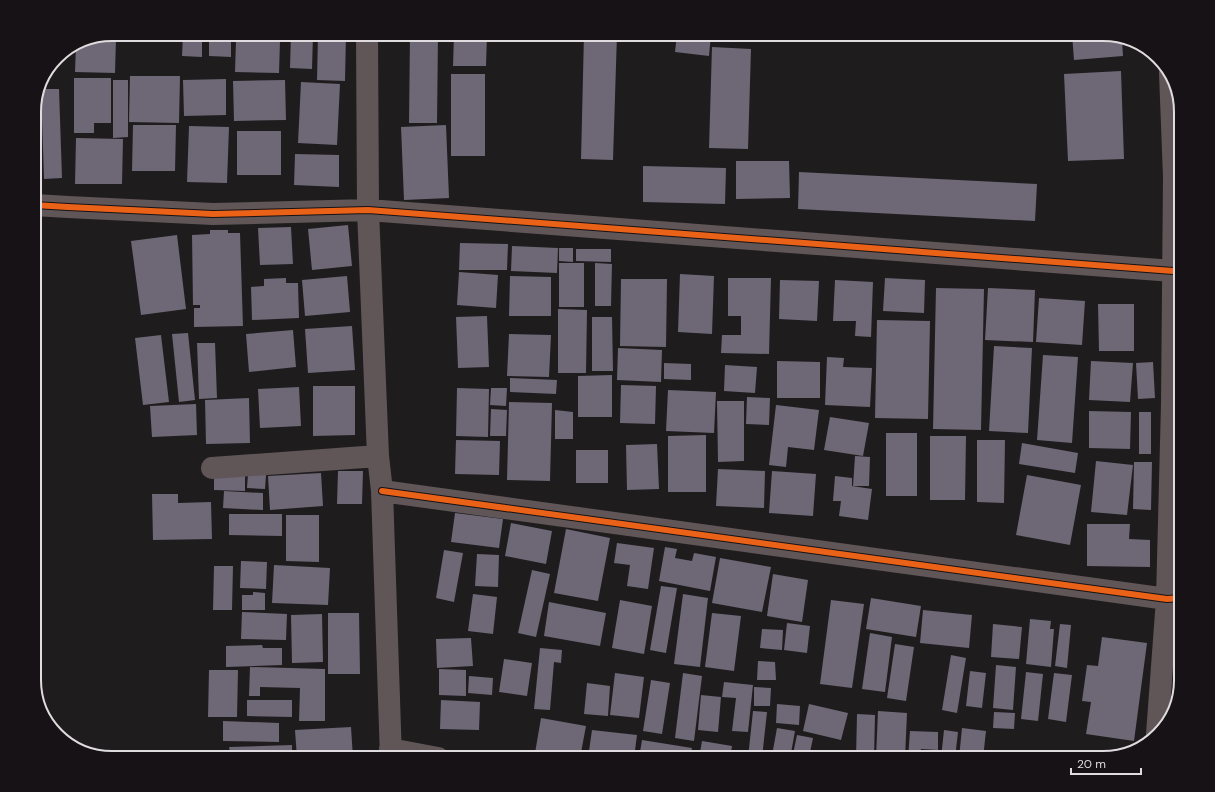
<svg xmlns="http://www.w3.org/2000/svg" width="1215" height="792" font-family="'DM Sans',sans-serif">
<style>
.building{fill:#6e6776}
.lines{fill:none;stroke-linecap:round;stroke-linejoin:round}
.minor{stroke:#605657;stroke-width:22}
.cycleway-casing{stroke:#161215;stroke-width:8}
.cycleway{stroke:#ea6118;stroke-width:6}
.rim{fill:none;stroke:#dfdbde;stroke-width:2}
</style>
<rect width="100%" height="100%" fill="#1f1c1e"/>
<path class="building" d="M112,34H121V38H116L115,73L75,72L76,44L82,40Z
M183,34H202V57L182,56Z
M209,34H231V57L209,56Z
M291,34H313L312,69L290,68Z
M318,34H346L345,81L317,80Z
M410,34H438L437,123H409Z
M454,34H487L486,66H453Z
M584,34H617L613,160L581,159Z
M677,34H711L709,56L675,52Z
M1072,34H1103L1122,40L1123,56L1074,60Z
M236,40L280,41L279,73L235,72Z
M712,47L751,49L748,149L709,148Z
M57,56V65H51L57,57Z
M1121,71L1124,159L1068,161L1064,74Z
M451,74H485V156H451Z
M130,76H180L179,123L129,122Z
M74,78H111V123H94V133H74Z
M226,79V115L184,116L183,80Z
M113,80H128V137L113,138Z
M285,80L286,120L234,121L233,81Z
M301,82L340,84L337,145L298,143Z
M41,89H59L62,178L44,179Z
M38,91V141H34V107Z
M133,125H176L175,171H132Z
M446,125L449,198L404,200L401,127Z
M189,126L229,127L227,183L187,182Z
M237,131H281V175H237Z
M76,138L123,139L122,184H75Z
M34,145H39L38,183H34Z
M295,154L339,155V187L294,185Z
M736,161H789L790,198L736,199Z
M643,166L726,168L725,204L643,202Z
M799,172L1037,184L1035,221L798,209Z
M348,225L352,266L312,270L308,229Z
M291,227L293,264L260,265L258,228Z
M210,230H228V233H240L243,326L194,327V308H200V305H193L192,235L210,234Z
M177,235L186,309L141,315L131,241Z
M460,243L508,244L507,270H459Z
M512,246L558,248L557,273L511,271Z
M559,248H573V262L559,261Z
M576,249H611V262L576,261Z
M559,263H584V307H559Z
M595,263L612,264L611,306H595Z
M459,272L498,275L496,308L457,305Z
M680,274L714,276L712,334L678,332Z
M347,276L350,312L305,316L302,280Z
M510,276L551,277V316H509Z
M286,278V283H298L299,318L252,320L251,287L264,286V279Z
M728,278H771L769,354L721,353L722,335H741V316H728Z
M885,278L925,280L924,313L883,311Z
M621,279H667L666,347L620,346Z
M780,280L819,281L817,321L779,319Z
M835,280L873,282L871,337L855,336L856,321H833Z
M936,288L984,289L981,430L933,429Z
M988,288L1035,290L1033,342L985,340Z
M1039,298L1085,301L1082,345L1036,342Z
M1098,304H1134V351H1099Z
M558,309L587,310L586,373H558Z
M487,316L489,367L458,368L456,317Z
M592,317H612L613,371H592Z
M877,320L930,321L928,419L875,418Z
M352,326L355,370L308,373L305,329Z
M293,330L296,367L249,372L246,334Z
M188,333L195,400L179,402L172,334Z
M509,334L551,335L549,377L507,376Z
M161,335L169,402L143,405L135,338Z
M197,343H215L217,398L199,399Z
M994,346L1032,348L1028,433L989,431Z
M618,348L662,350L661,382L617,380Z
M1043,355L1078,357L1072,443L1037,440Z
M827,357L844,358L843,367L872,368L870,407L825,405Z
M777,361L820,362V398H777Z
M1091,361L1133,363L1130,402L1089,400Z
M1153,362L1155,398L1138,399L1136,363Z
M664,363L691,364V380L664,379Z
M725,365L757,367L755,393L724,391Z
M612,375V417H578V376Z
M510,378L557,380L556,394L510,392Z
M621,385L656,386L655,424L620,423Z
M313,386H355V435L313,436Z
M299,387L301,426L260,428L258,389Z
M457,388L489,389L488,437L456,436Z
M491,388H507L506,406L490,405Z
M668,390L716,392L714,433L666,431Z
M747,397L770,398L769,425L746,424Z
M249,398L250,443L206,444L205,400Z
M717,401H744V461L718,462Z
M509,402L552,403L550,481L507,480Z
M196,404L197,435L152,437L150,406Z
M776,405L819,410L814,450L788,447L786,467L769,465Z
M491,409L507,410L506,436H490Z
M555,410L573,412V439H555Z
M1089,411L1131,412L1130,449L1089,448Z
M1139,412H1151V454H1139Z
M830,417L869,423L863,456L824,450Z
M886,433H917V496H886Z
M706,435V492H668V436Z
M930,436H966L965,500H930Z
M456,440L500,441L499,475L455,474Z
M977,440H1005L1004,503L977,502Z
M1022,443L1078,453L1075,473L1019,464Z
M657,444L659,489L627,490L626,445Z
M576,450H608V483H576Z
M855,456L870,457L869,486H853Z
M1096,461L1133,465L1127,515L1091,512Z
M1134,462H1152L1151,510L1133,509Z
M718,469L765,471L764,508L716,506Z
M338,471H363L362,504H337Z
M772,471L816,474L813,516L769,513Z
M321,473L323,506L270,510L268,476Z
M214,474H245V491L214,490Z
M248,474L266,475L265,489L247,488Z
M1027,475L1081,485L1070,545L1016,535Z
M835,476L852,478V486L872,489L868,520L839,516L841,501H833Z
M224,491L263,493V510L223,508Z
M152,494H178V503L211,502L212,539L153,540Z
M455,513L503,519L499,548L451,542Z
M229,514H282V536L229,535Z
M286,515H319V562L286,561Z
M511,523L552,531L546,564L505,556Z
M1087,524H1130L1129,539L1150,540V567L1087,566Z
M566,529L610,538L598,601L554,593Z
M617,543L654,548L648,589L627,586L630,565L614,563Z
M665,547L677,549L675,558L692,561L694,553L716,557L710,591L659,581Z
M444,550L463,553L454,602L436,598Z
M477,554L499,555L498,587L475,586Z
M720,558L771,567L762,612L712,603Z
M241,561L267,562L266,589L240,588Z
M274,565L330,568L328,605L272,603Z
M214,566H233L232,610H213Z
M532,570L550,574L536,637L518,633Z
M773,574L808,580L802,622L767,616Z
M661,586L677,588L666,653L650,650Z
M253,592L265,593V610H242V595H253Z
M473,594L497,597L493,634L468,631Z
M683,594L708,598L700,667L674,664Z
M871,598L921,606L916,637L866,629Z
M620,600L652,606L644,654L612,648Z
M831,600L864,604L852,688L820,684Z
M549,602L606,613L600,646L544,636Z
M923,610L972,615L969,648L920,643Z
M242,612L287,614L286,640L241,639Z
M328,613H359L360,674H328Z
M712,613L741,616L734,671L705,667Z
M322,614L323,662L292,663L291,615Z
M1030,619L1051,621L1050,629H1054L1051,667L1026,664Z
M787,623L810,626L807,653L784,650Z
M993,624L1022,627L1019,659L991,657Z
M1060,624L1071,625L1067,668L1055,666Z
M762,629L783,630L782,650L760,648Z
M870,633L892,637L885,692L862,689Z
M1102,637L1147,643L1134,741L1086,734L1091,702L1082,701L1087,665L1098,666Z
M471,638L473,666L437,668L436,639Z
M895,644L914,647L906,701L887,698Z
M262,645L263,648H282V665L226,667V646Z
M540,648L562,650L561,663L554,662L550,710L534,709Z
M951,655L966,658L957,713L942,710Z
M504,659L532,663L527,696L499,692Z
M758,661L775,662L776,680H757Z
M996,665L1016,667L1013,710L993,708Z
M250,667L325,669V721H299L300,688L260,687V696H249Z
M439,669L466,670V696L439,695Z
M209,670H238L237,717H208Z
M970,671L986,673L982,708L966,706Z
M1026,672L1043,674L1038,721L1021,719Z
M615,673L644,677L639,718L610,715Z
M683,673L702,676L694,741L675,738Z
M1054,673L1072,675L1066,722L1048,719Z
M469,676L493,678L492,695L468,693Z
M651,680L670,683L662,734L643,731Z
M724,682L753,685L748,732L732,731L736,698L722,697Z
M587,683L610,686L608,716L584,714Z
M754,687L771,688L770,706H754Z
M701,695L721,697L718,732L698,730Z
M247,700H292V717L247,716Z
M441,700L480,702L479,730L440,729Z
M777,704L800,706L799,725L776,723Z
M809,704L848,713L841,740L803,731Z
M753,711L767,712L762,758H748Z
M878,711L907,713L905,758H876Z
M994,712L1015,713L1014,729L993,728Z
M857,714L875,715L874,758H856Z
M541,718L586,726L580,758H559L535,753Z
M223,721L279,723V742L223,741Z
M351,727L353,758H297L295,730Z
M777,728L795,731L791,753L773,750Z
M962,728L986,731L983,758H959Z
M592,730L637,735L634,758H588Z
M944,730L958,732L955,758H941Z
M910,731L938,732V750L921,749L920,758H908Z
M797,735L813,738L809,757L793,754Z
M642,740L692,748L690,758H639Z
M702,741L732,746L730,758H699Z
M292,745V758H224L223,753L230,752L229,747Z
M765,755L782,757V758H765Z"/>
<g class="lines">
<path class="minor" d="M367,34L368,210L378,456L382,491L391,758
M34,205L68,207L213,214L368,210L1173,271
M212,468L378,456
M382,491L1167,599L1181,598
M1157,734L1167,599L1172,404L1174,177L1170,73
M390,749L438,758"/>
<defs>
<path id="cycleway" d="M34,205L68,207L213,214L368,210L1173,271
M382,491L1167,599L1181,598"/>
</defs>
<use href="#cycleway" class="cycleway-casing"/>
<use href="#cycleway" class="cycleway"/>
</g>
<path d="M0 0H1215V792H0ZM112 41H1103A71 71 0 0 1 1174 112V680A71 71 0 0 1 1103 751H112A71 71 0 0 1 41 680V112A71 71 0 0 1 112 41Z" fill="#161215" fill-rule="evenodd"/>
<path class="rim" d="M112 41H1103A71 71 0 0 1 1174 112V680A71 71 0 0 1 1103 751H112A71 71 0 0 1 41 680V112A71 71 0 0 1 112 41Z"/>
<path d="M1071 768v6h70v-6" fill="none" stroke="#dfdbde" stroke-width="2"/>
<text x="1077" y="768" font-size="12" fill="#dfdbde" stroke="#161215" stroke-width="3" paint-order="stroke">20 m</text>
</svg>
